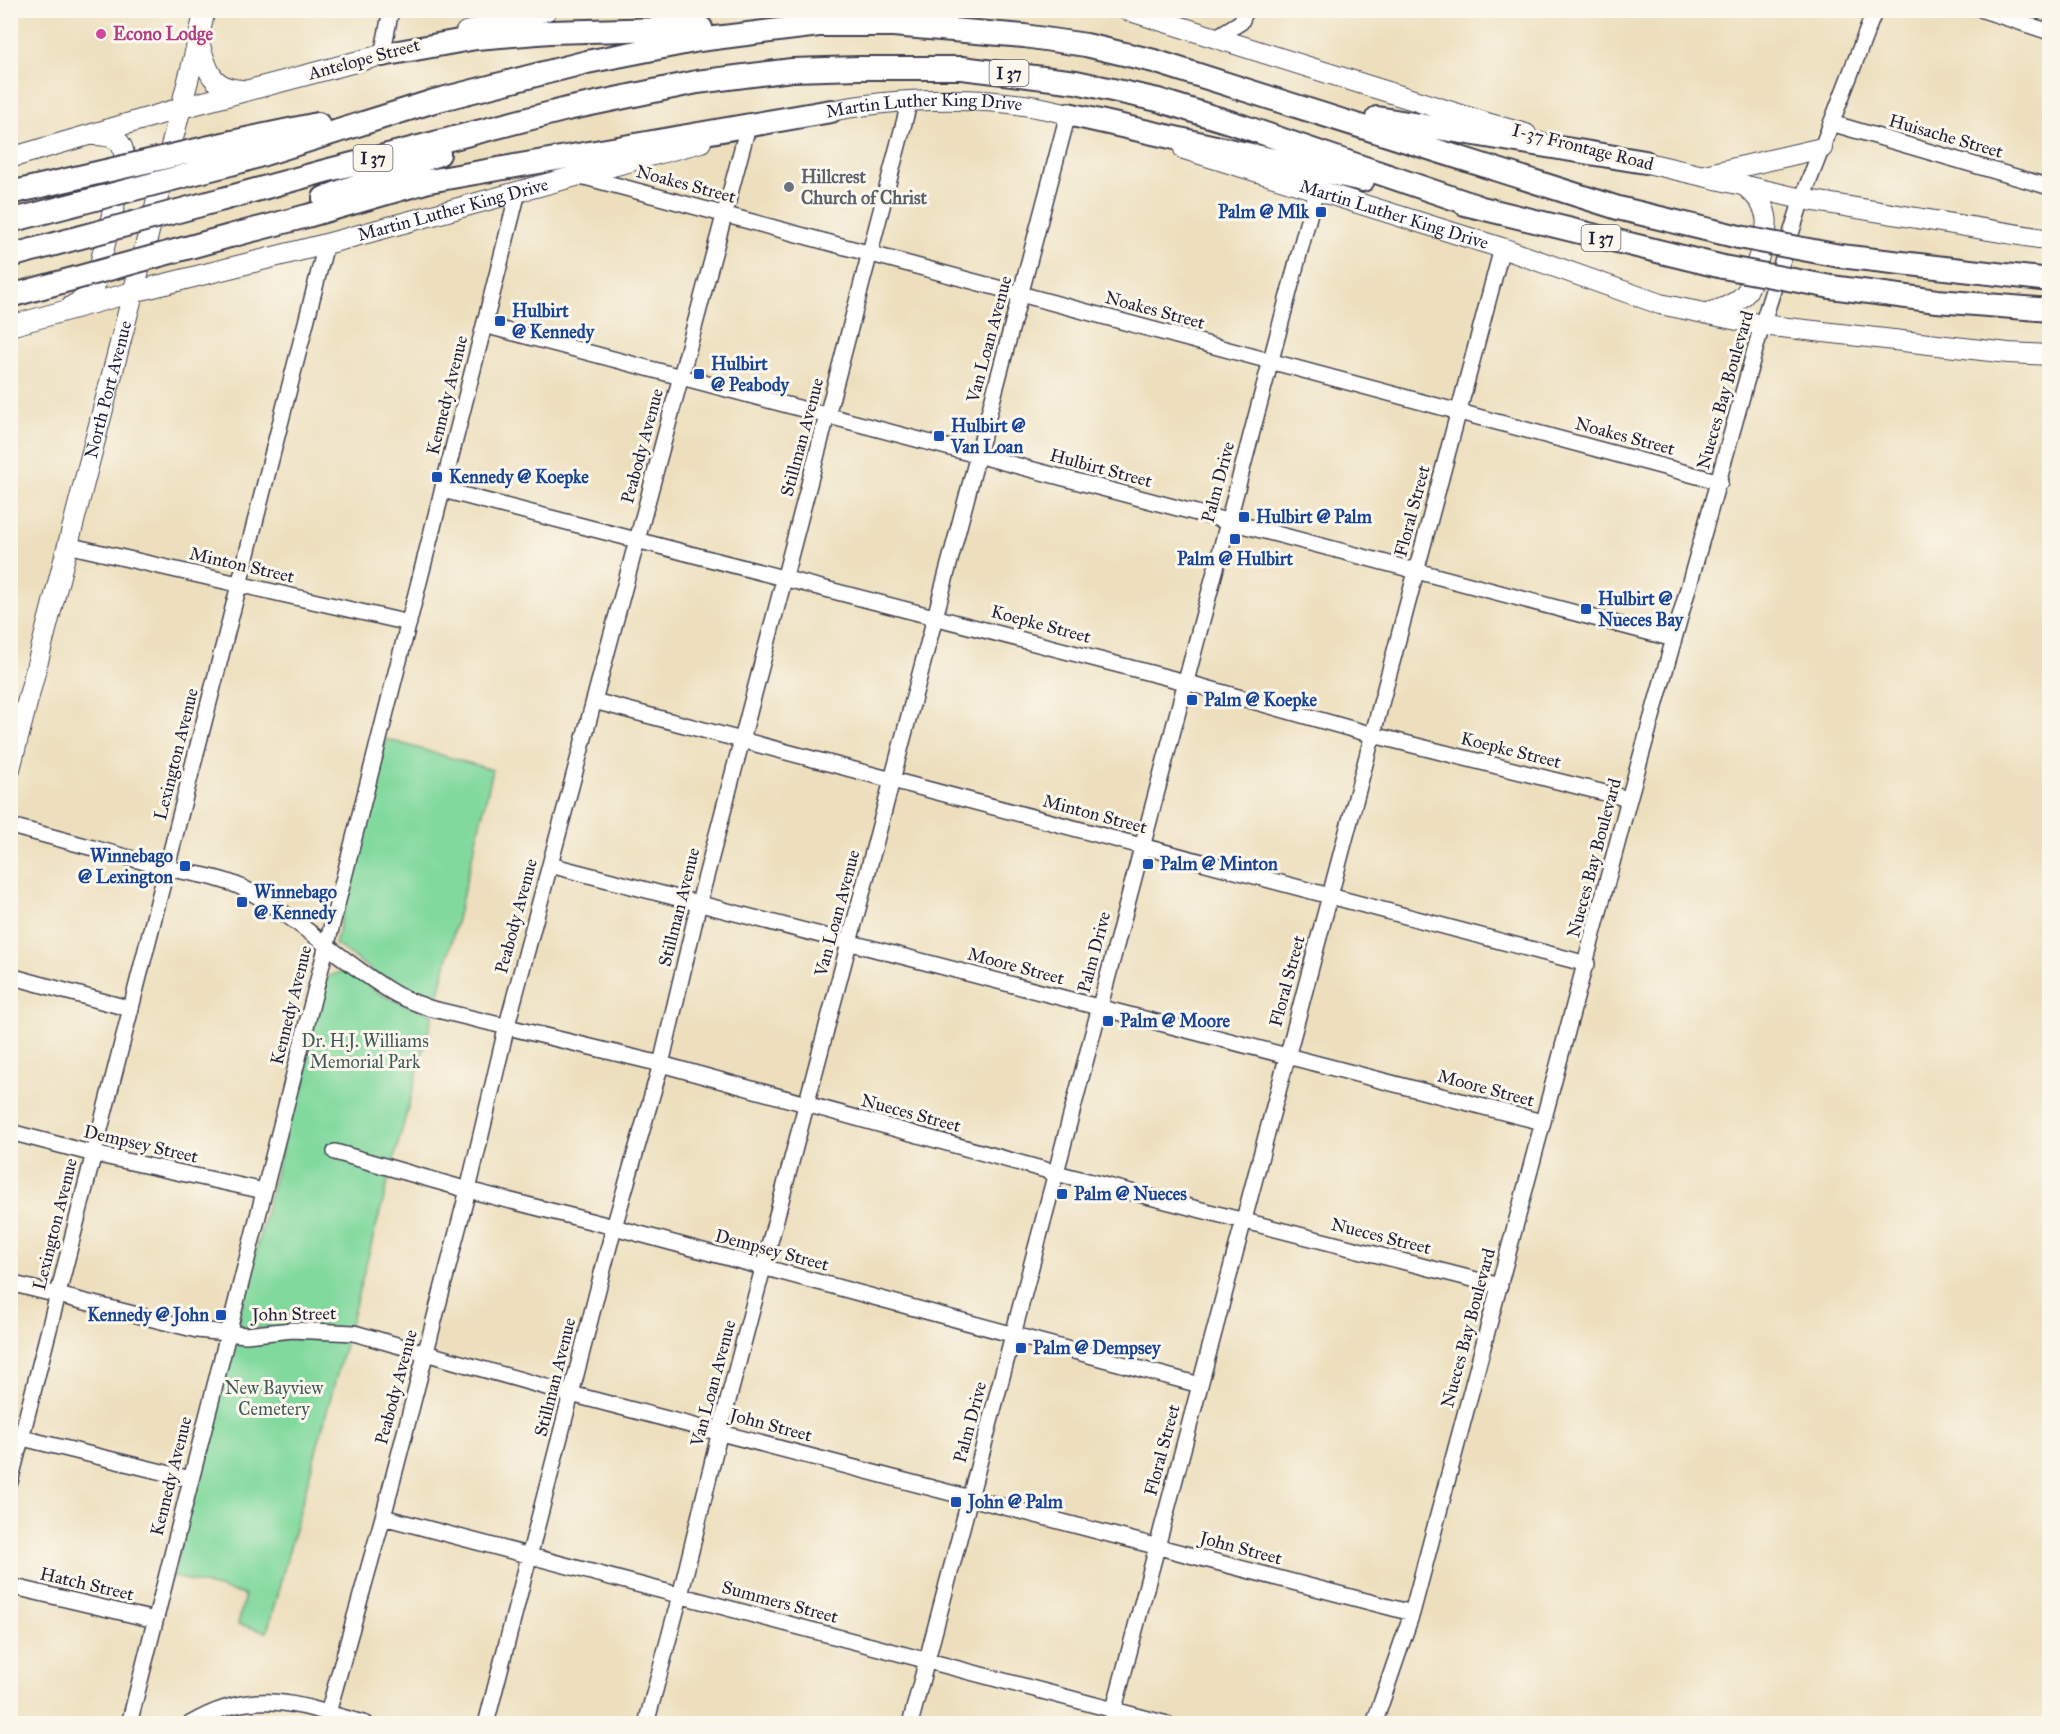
<svg xmlns="http://www.w3.org/2000/svg" width="2060" height="1734" font-family="'IM FELL Great Primer',serif">
<style>
.green{fill:#82d99e;stroke:#527e6c;stroke-width:1.5}
.lines{fill:none;stroke-linecap:round;stroke-linejoin:round}
.minor-casing{stroke:#403e4e;stroke-width:18}
.major-casing{stroke:#403e4e;stroke-width:22}
.highway-casing{stroke:#403e4e;stroke-width:26}
.minor{stroke:#fff;stroke-width:15}
.major{stroke:#fff;stroke-width:20}
.highway{stroke:#fff;stroke-width:22}
.highway-bridge-casing{stroke:#403e4e;stroke-width:26;stroke-linecap:butt}
.highway-bridge{stroke:#fff;stroke-width:22}
.hotel-dot{fill:#d1479c;stroke:#fbf7ec;stroke-width:2}
.worship-dot{fill:#6b7280;stroke:#fbf7ec;stroke-width:2}
.transit-dot{fill:#1a4fb4;stroke:#fbf7ec;stroke-width:2}
.labels{text-anchor:middle;stroke-width:6;stroke-linejoin:round;paint-order:stroke}
.shield{fill:#fbf7ec;stroke:#636270;stroke-width:1.5}
.shield-label{font-size:16px;font-weight:bold;fill:#22223b}
.hotel-label{font-size:18px;font-weight:bold;fill:#b23c85;stroke:#fbf7ec;text-anchor:start}
.street-label{font-size:18px;fill:#22223b;stroke:#fbf7ec}
.worship-label{font-size:18px;font-weight:bold;fill:#5b616d;stroke:#fbf7ec;text-anchor:start}
.transit-label{font-size:18px;font-weight:bold;fill:#164399;stroke:#fbf7ec;text-anchor:start}
.park-label{font-size:18px;fill:#3f5959;stroke:#fbf7ec}
</style>
<rect width="100%" height="100%" fill="#fbf7ec"/>
<filter id="ink" filterUnits="userSpaceOnUse"><feTurbulence type="fractalNoise" baseFrequency=".0167" numOctaves="2"/><feDisplacementMap in="SourceGraphic" scale="12" xChannelSelector="R" yChannelSelector="G"/><feConvolveMatrix kernelMatrix="1 2 1 2 8 2 1 2 1" color-interpolation-filters="sRGB"/></filter>
<filter id="wash" filterUnits="userSpaceOnUse"><feTurbulence type="fractalNoise" baseFrequency=".008" numOctaves="4" result="noise"/><feDisplacementMap in="SourceGraphic" scale="24" xChannelSelector="R" yChannelSelector="G"/><feGaussianBlur stdDeviation="1.35" result="paint"/><feColorMatrix in="noise" values="0 0 0 0 0 0 0 0 0 0 0 0 0 0 0 0 0 1.4 0 .05"/><feComposite in="paint" operator="in"/></filter>
<g filter="url(#wash)">
<rect width="100%" height="100%" fill="#eddfbd"/>
<path class="green" d="M386,739L493,770L437,1002L395,987L335,944Z
M340,972C356,973 369,988 383,995C399,1003 416,1008 433,1014L349,1328H243L238,1322L323,985L329,976Z
M304,1338L346,1341L267,1632L238,1624L245,1595L172,1576L233,1343Z"/>
</g>
<g filter="url(#ink)">
<g class="lines">
<defs>
<path id="minor" d="M1983,10L2050,32
M1215,38L1241,22L1246,10
M382,55L391,10
M1831,123L2050,187
M581,176L1720,482
M484,325L1674,639
M443,490L1185,682L1373,735L1629,799
M67,545L409,623
M594,701L1587,964
M10,826C62,839 113,854 164,867C191,874 218,876 243,888C297,916 340,961 392,992C403,999 417,1003 429,1008L661,1064L1056,1173L1500,1286
M550,865L1542,1122
M10,976L131,1009
M10,1132L94,1154L264,1191
M335,1152L468,1190L614,1227L1200,1385
M10,1283L197,1330L246,1335L292,1330L354,1333L571,1394L1412,1613
M10,1435L191,1479
M10,1482L326,244
M383,1517L1167,1724
M10,1586L155,1620
M328,1713L383,1517L468,1190L507,1025L747,130
M129,1724L518,192
M190,1724C256,1685 298,1705 366,1724
M486,1724L614,1227L661,1064L699,903L910,100
M646,1724L680,1596L720,1431L1068,114
M910,1724L1316,190
M1110,1724L1502,248
M1374,1724L1412,1613L1629,799L1762,325L1802,199L1875,10"/>
<g id="major">
<path d="M1127,10L1487,123L1526,134"/>
<path d="M466,32L547,10"/>
<path d="M199,42C207,68 210,89 242,90"/>
<path id="s1" d="M817,114C897,96 1002,93 1082,118"/>
<path id="s2" d="M1184,149L1502,248L1660,304L1762,325L2008,353L2050,355"/>
<path d="M10,158L181,108L397,51"/>
<path d="M1630,159L1802,199L2050,240"/>
<path d="M1705,175L1822,148"/>
<path d="M72,306L89,296L95,285L124,165C126,141 116,135 93,135"/>
<path d="M1707,313C1720,310 1734,305 1744,295C1751,287 1753,275 1756,265C1767,231 1777,212 1745,186"/>
<path id="s3" d="M10,326L133,292L326,244L701,142"/>
<path id="s4" d="M10,769L192,65L205,10"/>
</g>
<path id="highway" d="M382,55L476,38L550,32L701,28
M1068,114L1363,180
M1377,118L1645,162
M232,142L318,124
M242,161L434,101L587,62L699,40L819,25H893L1024,36L1086,45L1154,61L1618,208L1739,237
M324,198L439,154
M223,199L325,171L567,109L697,82L792,70L859,68H962L1076,82L1158,100L1242,126L1479,207
M1465,204L1723,267
M230,236L307,216L429,181L831,111
M1840,256L2050,280
M1831,287L1937,301L2050,310"/>
</defs>
<use href="#minor" class="minor-casing"/>
<use href="#major" class="major-casing"/>
<use href="#highway" class="highway-casing"/>
<use href="#minor" class="minor"/>
<use href="#major" class="major"/>
<use href="#highway" class="highway"/>
<defs>
<path id="highway-bridge" d="M10,193L232,142
M10,221L242,161
M1739,237L1840,256
M10,256L223,199
M1723,267L1831,287
M10,296L230,236"/>
</defs>
<use href="#highway-bridge" class="highway-bridge-casing"/>
<use href="#highway-bridge" class="highway-bridge"/>
</g>
</g>
<circle class="hotel-dot" cx="101" cy="34" r="6"/>
<circle class="worship-dot" cx="789" cy="187" r="6"/>
<g class="transit-dot">
<rect x="1315" y="206" width="12" height="12" rx="3"/>
<rect x="494" y="315" width="12" height="12" rx="3"/>
<rect x="693" y="368" width="12" height="12" rx="3"/>
<rect x="933" y="430" width="12" height="12" rx="3"/>
<rect x="431" y="471" width="12" height="12" rx="3"/>
<rect x="1238" y="511" width="12" height="12" rx="3"/>
<rect x="1229" y="533" width="12" height="12" rx="3"/>
<rect x="1580" y="603" width="12" height="12" rx="3"/>
<rect x="1186" y="694" width="12" height="12" rx="3"/>
<rect x="1142" y="858" width="12" height="12" rx="3"/>
<rect x="179" y="860" width="12" height="12" rx="3"/>
<rect x="236" y="896" width="12" height="12" rx="3"/>
<rect x="1102" y="1015" width="12" height="12" rx="3"/>
<rect x="1056" y="1188" width="12" height="12" rx="3"/>
<rect x="215" y="1309" width="12" height="12" rx="3"/>
<rect x="1015" y="1342" width="12" height="12" rx="3"/>
<rect x="950" y="1496" width="12" height="12" rx="3"/>
</g>
<g class="labels">
<g class="shield">
<rect x="989.5" y="60" width="39" height="26" rx="4.5"/>
<rect x="353.5" y="145" width="39" height="26" rx="4.5"/>
<rect x="1581.5" y="225" width="39" height="26" rx="4.5"/>
</g>
<g class="shield-label">
<text x="1009" y="79">I 37</text>
<text x="373" y="164">I 37</text>
<text x="1601" y="244">I 37</text>
</g>
<g class="hotel-label">
<text x="113" y="40">Econo Lodge</text>
</g>
<g class="street-label">
<text transform="translate(364 59) rotate(-15)" y="6">Antelope Street</text>
<text dy="6" stroke="none"><textPath href="#s1" startOffset="108">Martin Luther King Drive</textPath></text>
<text transform="translate(1946 136) rotate(16)" y="6">Huisache Street</text>
<text transform="translate(1583 147) rotate(14)" y="6">I-37 Frontage Road</text>
<text transform="translate(686 184) rotate(15)" y="6">Noakes Street</text>
<text dy="6" stroke="none"><textPath href="#s3" startOffset="458">Martin Luther King Drive</textPath></text>
<text dy="6" stroke="none"><textPath href="#s2" startOffset="220">Martin Luther King Drive</textPath></text>
<text transform="translate(1155 310) rotate(15)" y="6">Noakes Street</text>
<text transform="translate(989 339) rotate(-75)" y="6">Van Loan Avenue</text>
<text dy="6" stroke="none"><textPath href="#s4" startOffset="392">North Port Avenue</textPath></text>
<text transform="translate(1725 390) rotate(-74)" y="6">Nueces Bay Boulevard</text>
<text transform="translate(447 395) rotate(-76)" y="6">Kennedy Avenue</text>
<text transform="translate(1625 436) rotate(15)" y="6">Noakes Street</text>
<text transform="translate(802 437) rotate(-75)" y="6">Stillman Avenue</text>
<text transform="translate(642 446) rotate(-75)" y="6">Peabody Avenue</text>
<text transform="translate(1101 468) rotate(15)" y="6">Hulbirt Street</text>
<text transform="translate(1218 482) rotate(-75)" y="6">Palm Drive</text>
<text transform="translate(1412 511) rotate(-75)" y="6">Floral Street</text>
<text transform="translate(242 565) rotate(13)" y="6">Minton Street</text>
<text transform="translate(1041 624) rotate(15)" y="6">Koepke Street</text>
<text transform="translate(1511 750) rotate(14)" y="6">Koepke Street</text>
<text transform="translate(176 754) rotate(-76)" y="6">Lexington Avenue</text>
<text transform="translate(1095 814) rotate(15)" y="6">Minton Street</text>
<text transform="translate(1594 858) rotate(-75)" y="6">Nueces Bay Boulevard</text>
<text transform="translate(679 907) rotate(-76)" y="6">Stillman Avenue</text>
<text transform="translate(837 913) rotate(-75)" y="6">Van Loan Avenue</text>
<text transform="translate(516 916) rotate(-75)" y="6">Peabody Avenue</text>
<text transform="translate(1094 952) rotate(-75)" y="6">Palm Drive</text>
<text transform="translate(1016 966) rotate(15)" y="6">Moore Street</text>
<text transform="translate(1287 981) rotate(-75)" y="6">Floral Street</text>
<text transform="translate(291 1005) rotate(-76)" y="6">Kennedy Avenue</text>
<text transform="translate(1486 1088) rotate(15)" y="6">Moore Street</text>
<text transform="translate(911 1113) rotate(15)" y="6">Nueces Street</text>
<text transform="translate(141 1144) rotate(13)" y="6">Dempsey Street</text>
<text transform="translate(55 1224) rotate(-76)" y="6">Lexington Avenue</text>
<text transform="translate(1381 1236) rotate(14)" y="6">Nueces Street</text>
<text transform="translate(772 1250) rotate(15)" y="6">Dempsey Street</text>
<text transform="translate(294 1314) rotate(-1)" y="6">John Street</text>
<text transform="translate(1468 1328) rotate(-75)" y="6">Nueces Bay Boulevard</text>
<text transform="translate(555 1377) rotate(-76)" y="6">Stillman Avenue</text>
<text transform="translate(713 1383) rotate(-75)" y="6">Van Loan Avenue</text>
<text transform="translate(396 1387) rotate(-75)" y="6">Peabody Avenue</text>
<text transform="translate(970 1422) rotate(-75)" y="6">Palm Drive</text>
<text transform="translate(771 1425) rotate(15)" y="6">John Street</text>
<text transform="translate(1162 1450) rotate(-75)" y="6">Floral Street</text>
<text transform="translate(171 1476) rotate(-76)" y="6">Kennedy Avenue</text>
<text transform="translate(1241 1548) rotate(15)" y="6">John Street</text>
<text transform="translate(87 1584) rotate(13)" y="6">Hatch Street</text>
<text transform="translate(780 1602) rotate(15)" y="6">Summers Street</text>
</g>
<g class="worship-label">
<text x="801" y="183">Hillcrest<tspan x="801" dy="21">Church of Christ</tspan></text>
</g>
<g class="transit-label">
<text x="1309" y="218" text-anchor="end">Palm @ Mlk</text>
<text x="512" y="317">Hulbirt<tspan x="512" dy="21">@ Kennedy</tspan></text>
<text x="711" y="370">Hulbirt<tspan x="711" dy="21">@ Peabody</tspan></text>
<text x="951" y="432">Hulbirt @<tspan x="951" dy="21">Van Loan</tspan></text>
<text x="449" y="483">Kennedy @ Koepke</text>
<text x="1256" y="523">Hulbirt @ Palm</text>
<text x="1235" y="565" text-anchor="middle">Palm @ Hulbirt</text>
<text x="1598" y="605">Hulbirt @<tspan x="1598" dy="21">Nueces Bay</tspan></text>
<text x="1204" y="706">Palm @ Koepke</text>
<text x="173" y="862" text-anchor="end">Winnebago<tspan x="173" dy="21">@ Lexington</tspan></text>
<text x="1160" y="870">Palm @ Minton</text>
<text x="254" y="898">Winnebago<tspan x="254" dy="21">@ Kennedy</tspan></text>
<text x="1120" y="1027">Palm @ Moore</text>
<text x="1074" y="1200">Palm @ Nueces</text>
<text x="209" y="1321" text-anchor="end">Kennedy @ John</text>
<text x="1033" y="1354">Palm @ Dempsey</text>
<text x="968" y="1508">John @ Palm</text>
</g>
<g class="park-label">
<text x="365" y="1047">Dr. H.J. Williams<tspan x="365" dy="21">Memorial Park</tspan></text>
<text x="274" y="1394">New Bayview<tspan x="274" dy="21">Cemetery</tspan></text>
</g>
</g>
<rect width="2060" height="1734" fill="none" stroke="#fbf7ec" stroke-width="36"/>
</svg>
